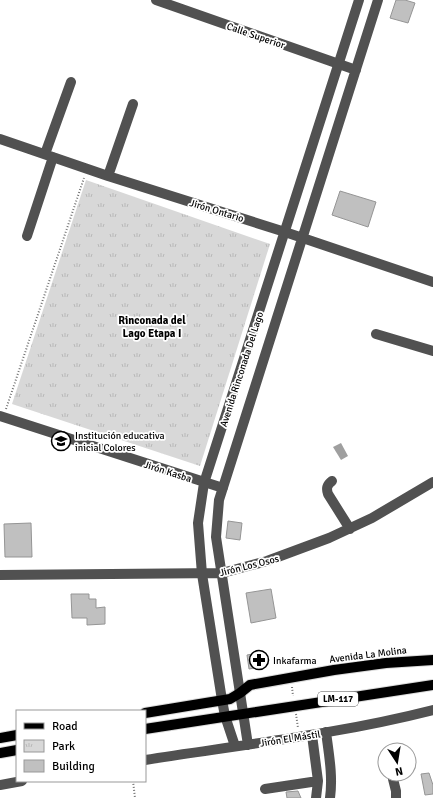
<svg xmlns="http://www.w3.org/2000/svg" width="433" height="798" font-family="Signika,sans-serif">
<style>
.park{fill:url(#park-tufts)}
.water{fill:#9f9f9f}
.building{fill:#c0c0c0;stroke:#959595}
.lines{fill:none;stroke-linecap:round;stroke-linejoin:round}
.major-casing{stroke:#dbdbdb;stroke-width:12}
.path{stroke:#737373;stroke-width:2;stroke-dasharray:1 2;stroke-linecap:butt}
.minor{stroke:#515151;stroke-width:10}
.major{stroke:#000;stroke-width:10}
.labels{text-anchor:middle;stroke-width:3.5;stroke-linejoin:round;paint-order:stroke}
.shield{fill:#fff;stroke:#4c4c4c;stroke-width:1}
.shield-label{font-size:9px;font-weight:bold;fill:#000}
.street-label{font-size:10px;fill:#000;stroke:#fff}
.poi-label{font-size:10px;fill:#000;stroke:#fff;text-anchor:start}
.neighbourhood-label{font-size:11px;font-weight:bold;fill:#000;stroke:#fff}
</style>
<defs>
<pattern id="park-tufts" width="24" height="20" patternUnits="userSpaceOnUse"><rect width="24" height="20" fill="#d8d8d8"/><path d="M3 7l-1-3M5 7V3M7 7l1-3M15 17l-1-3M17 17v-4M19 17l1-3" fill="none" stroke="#b8b8b8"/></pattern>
</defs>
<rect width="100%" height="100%" fill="#fff"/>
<path class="park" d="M86,180L270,244L200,466L12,404Z"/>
<path class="water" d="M341,443L348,456L341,460L333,447Z"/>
<path class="building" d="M396,0H405L415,3L408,23L390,18Z
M340,191L376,202L368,227L332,215Z
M228,521L242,523L240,540L226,538Z
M31,523L32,557H5L4,524Z
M271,589L276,618L251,623L246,593Z
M71,594H89V599H96V608L105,607V624L87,625V618H72Z
M263,652L266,666L249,669L247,655Z
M429,773L433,785V794L425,795L421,774Z
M298,791L301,798H287L286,792Z"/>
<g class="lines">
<defs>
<path id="major" d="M145,713L230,699L240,693L250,685L334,670L386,663L433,660
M145,729L433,685
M0,738L17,735
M0,753L17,750"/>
</defs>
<use href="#major" class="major-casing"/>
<path class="path" d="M6,409L84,178
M292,687L293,696
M296,714L298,728
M133,781L135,798"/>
<path class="minor" d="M156,0L356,70
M0,139L108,176L285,232L433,282
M45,154L71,82
M108,176L133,104
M27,236L53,157
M376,334L433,351
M0,416L223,488
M332,481C327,485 326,488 328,494L350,529
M0,575L222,573L267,561L329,538L372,518L433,482
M326,732C329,755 333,776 330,798
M312,735L318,781L316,798
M248,745L216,537L219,500L378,0
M235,746L225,716L222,700L202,574L198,523L204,483L359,0
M145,760C241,745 339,734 433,710
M393,779L396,791V798
M0,785L22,781
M265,789L318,781"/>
<use href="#major" class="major"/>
</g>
<defs>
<symbol id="school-ring" viewBox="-11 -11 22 22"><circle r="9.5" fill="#fff" stroke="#000" stroke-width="1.5"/><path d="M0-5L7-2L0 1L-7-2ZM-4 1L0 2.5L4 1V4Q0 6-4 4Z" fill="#000"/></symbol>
<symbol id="pharmacy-ring" viewBox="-11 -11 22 22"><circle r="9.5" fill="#fff" stroke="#000" stroke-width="1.5"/><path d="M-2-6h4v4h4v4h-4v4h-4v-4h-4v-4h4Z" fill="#000"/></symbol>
</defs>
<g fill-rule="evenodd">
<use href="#school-ring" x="50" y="430" width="22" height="22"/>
<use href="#pharmacy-ring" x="248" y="649" width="22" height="22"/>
</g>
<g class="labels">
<rect class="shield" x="318" y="692" width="40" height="14" rx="3"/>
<g class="shield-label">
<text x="338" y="702">LM-117</text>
</g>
<g class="street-label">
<text transform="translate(256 35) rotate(19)" y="4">Calle Superior</text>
<text transform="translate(217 210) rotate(17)" y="4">Jirón Ontario</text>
<text transform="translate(241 369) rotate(-72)" y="4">Avenida Rinconada Del Lago</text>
<text transform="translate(168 471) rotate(18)" y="4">Jirón Kasba</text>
<text transform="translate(249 565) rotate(-14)" y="4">Jirón Los Osos</text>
<text transform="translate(368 654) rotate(-7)" y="4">Avenida La Molina</text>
<text transform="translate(290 738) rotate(-9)" y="4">Jirón El Mástil</text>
</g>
<g class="poi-label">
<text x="75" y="439">Institución educativa<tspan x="75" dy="12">inicial Colores</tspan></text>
<text x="273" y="664">Inkafarma</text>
</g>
<g class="neighbourhood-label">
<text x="152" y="324">Rinconada del<tspan x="152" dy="13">Lago Etapa I</tspan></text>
</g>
</g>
<rect x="16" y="710" width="130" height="72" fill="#ffffff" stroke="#999999"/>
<rect x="24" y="723" width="20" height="6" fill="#000000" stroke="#999999"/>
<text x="52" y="730" font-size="12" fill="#000000">Road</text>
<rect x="24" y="740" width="20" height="12" fill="url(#park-tufts)" stroke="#999999"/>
<text x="52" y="750" font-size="12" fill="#000000">Park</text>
<rect x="24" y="760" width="20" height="12" fill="#c0c0c0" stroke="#999999"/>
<text x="52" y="770" font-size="12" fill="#000000">Building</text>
<g transform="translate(397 762) rotate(168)"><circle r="19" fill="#ffffff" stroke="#999999"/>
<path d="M0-3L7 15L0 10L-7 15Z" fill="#000000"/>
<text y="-6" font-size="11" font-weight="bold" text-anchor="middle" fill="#000000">N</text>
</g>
</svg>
